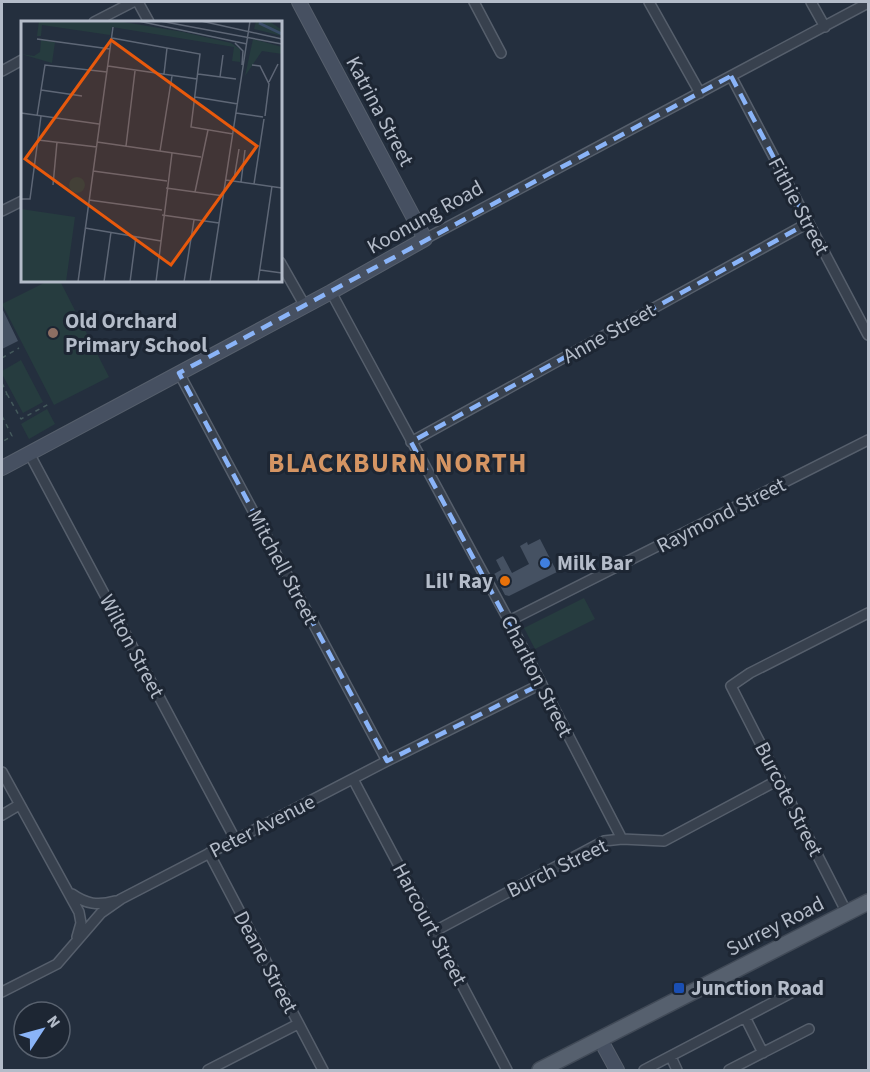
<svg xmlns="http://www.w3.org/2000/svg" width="870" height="1072" font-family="'Source Sans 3',sans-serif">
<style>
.green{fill:#263c3f}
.building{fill:#455162}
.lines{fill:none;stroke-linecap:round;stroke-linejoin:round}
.street-casing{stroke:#565f6c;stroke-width:12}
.secondary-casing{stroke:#565f6c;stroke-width:16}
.primary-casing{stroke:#414a57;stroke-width:18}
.path{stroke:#44595c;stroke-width:1.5;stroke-dasharray:4.5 4.5;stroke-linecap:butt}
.street{stroke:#38414e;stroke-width:9}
.secondary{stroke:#465061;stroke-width:14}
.primary{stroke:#56606e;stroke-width:15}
.marked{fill:none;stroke:#8ab4f8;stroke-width:4.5;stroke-dasharray:12 8;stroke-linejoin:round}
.education-dot{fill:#8d6e63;stroke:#1d2633;stroke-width:2}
.shop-dot{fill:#3f7fe0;stroke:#1d2633;stroke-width:2}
.food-dot{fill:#e8710a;stroke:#1d2633;stroke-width:2}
.transit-dot{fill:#1a4fb4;stroke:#1d2633;stroke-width:2}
.labels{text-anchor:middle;stroke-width:6;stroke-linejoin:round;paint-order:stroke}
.street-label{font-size:21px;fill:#b4bcc9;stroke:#1d2633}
.poi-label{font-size:21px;font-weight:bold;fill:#b4bcc9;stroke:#1d2633;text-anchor:start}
.district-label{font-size:27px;font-weight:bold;letter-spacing:1.5px;fill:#d59563;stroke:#1d2633}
.inset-river{fill:none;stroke:#394c67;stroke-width:3}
.inset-road{fill:none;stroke:#5e6776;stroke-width:1.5}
.view{fill:#e8590c;fill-opacity:0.15;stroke:#e8590c;stroke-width:3}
.inset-edge{fill:none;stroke:#b4bcc9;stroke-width:3}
</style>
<rect width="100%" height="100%" fill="#242f3e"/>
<path class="green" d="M48,281H60L109,377L54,405L2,304Z
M21,360L43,402L23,413L2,374V371Z
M47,409L55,424L29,439L21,424Z
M584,598L595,619L535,649L524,628Z"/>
<path class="building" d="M2,308L18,341L2,349Z
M540,539L557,572L509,596L505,595L494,574L501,570L496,560L503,556L512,573L529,564L520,546L527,542L528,545Z"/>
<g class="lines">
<defs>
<path id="street" d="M138,2L149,22
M474,2L501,53
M649,2L700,93
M811,2L825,27
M94,22L133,2
M2,71L22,60
M731,76L868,335
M2,211L22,201
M425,239L868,3
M280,262L305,306
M331,292L509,621L622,839
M179,373L387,761
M411,442L808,223
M29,453L235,839
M509,621L868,440
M2,772L79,912L81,923L77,937
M353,779L507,1070
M2,815L19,805
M209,853L323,1070
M72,894C86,904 98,906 115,901
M847,913L731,686L750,673L868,613
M435,931L604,841L622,839L664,841L780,779
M2,992L57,964L101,913L121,899L387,761L541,684
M745,1017L763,1053
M671,1057L677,1070
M208,1070L298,1024
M644,1070L791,993
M729,1070L809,1029"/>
<path id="secondary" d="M2,468L331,292L425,239L299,2
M600,1039L617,1070"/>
<path id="primary" d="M540,1070L868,902"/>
</defs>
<use href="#street" class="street-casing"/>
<use href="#secondary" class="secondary-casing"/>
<use href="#primary" class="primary-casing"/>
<path class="path" d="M2,358L19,348
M2,383L7,394L2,397
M7,394L21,419L49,404
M2,416L12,436L2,442"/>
<use href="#street" class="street"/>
<use href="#secondary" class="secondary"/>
<use href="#primary" class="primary"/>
</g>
<path class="marked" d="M731,76L808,223L411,442L541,684L387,761L179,373Z"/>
<circle class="education-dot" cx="53" cy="333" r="6"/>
<circle class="shop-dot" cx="545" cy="563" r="6"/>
<circle class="food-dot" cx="505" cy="581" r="6"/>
<rect class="transit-dot" x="673" y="982" width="12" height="12" rx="3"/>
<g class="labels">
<g class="street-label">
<text transform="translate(380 111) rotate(62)" y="7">Katrina Street</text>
<text transform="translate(799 206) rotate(62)" y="7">Fithie Street</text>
<text transform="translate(425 217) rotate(-29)" y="7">Koonung Road</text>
<text transform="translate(609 333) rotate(-29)" y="7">Anne Street</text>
<text transform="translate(721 515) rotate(-27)" y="7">Raymond Street</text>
<text transform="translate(283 567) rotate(62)" y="7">Mitchell Street</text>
<text transform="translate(132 646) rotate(62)" y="7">Wilton Street</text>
<text transform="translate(537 676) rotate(63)" y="7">Charlton Street</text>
<text transform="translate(789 799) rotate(63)" y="7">Burcote Street</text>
<text transform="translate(262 826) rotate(-27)" y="7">Peter Avenue</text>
<text transform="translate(557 868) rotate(-26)" y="7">Burch Street</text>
<text transform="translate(430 924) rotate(62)" y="7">Harcourt Street</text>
<text transform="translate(775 926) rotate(-27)" y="7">Surrey Road</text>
<text transform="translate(266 962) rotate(62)" y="7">Deane Street</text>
</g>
<g class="poi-label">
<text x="65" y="328">Old Orchard<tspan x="65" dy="24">Primary School</tspan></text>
<text x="557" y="570">Milk Bar</text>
<text x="493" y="588" text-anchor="end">Lil' Ray</text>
<text x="691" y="995">Junction Road</text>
</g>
<g class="district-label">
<text x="398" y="472">BLACKBURN NORTH</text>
</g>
</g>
<g transform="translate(21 21)">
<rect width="261" height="261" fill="#242f3e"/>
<path d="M18,0H97L162,11L210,22L219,28V41L211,40L213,26L91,6L89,14L21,4L20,15H16ZM235,0H248L261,9V15L233,8ZM232,18L261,26V33L241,30L224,55ZM20,19L34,21L31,42L0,33L13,35L19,31ZM48 164a8 8 0 1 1 16 0a8 8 0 1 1-16 0ZM0,188L54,196L45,261H0Z" fill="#263c3f"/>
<path class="inset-river" d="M238,2L261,13"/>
<path class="inset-road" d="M117,0L226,23M139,0L261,23M180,0L261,18M91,17L179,33L170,106L212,113M16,18L89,28M214,22L222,30L221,44M231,44L239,45L248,63L244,95M87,45L176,58M143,53L146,27M177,53L215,58M199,56L202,34M248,61L257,43M20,69L61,75M174,76L217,83M0,92L78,103M215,92L242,96M16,95L24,44L86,51M17,119L76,126M76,121L180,136M105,125L114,50M139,130L151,55M72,150L146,160M213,158L218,128M205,159L261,167M220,161L224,129M233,163L243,98M32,164L36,121M145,167L203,175M174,171L187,109M0,178H9L20,95M68,179L141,189M141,194L198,202M64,207L140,220M239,249L261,252M57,261L92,6M83,261L90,211M109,261L115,215M135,261L151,132M163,261L173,199M189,261L229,0M237,261L251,165"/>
<path class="view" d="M90,19L236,125L150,244L4,138Z"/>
<rect width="261" height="261" class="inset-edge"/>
</g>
<rect width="870" height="1072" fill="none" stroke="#b4bcc9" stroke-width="6"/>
<g transform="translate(42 1030) rotate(54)"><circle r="28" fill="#1d2633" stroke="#59626f" stroke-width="1.5"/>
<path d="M0-4.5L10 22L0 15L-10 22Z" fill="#8ab4f8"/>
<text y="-9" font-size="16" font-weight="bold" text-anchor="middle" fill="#b4bcc9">N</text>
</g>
</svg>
